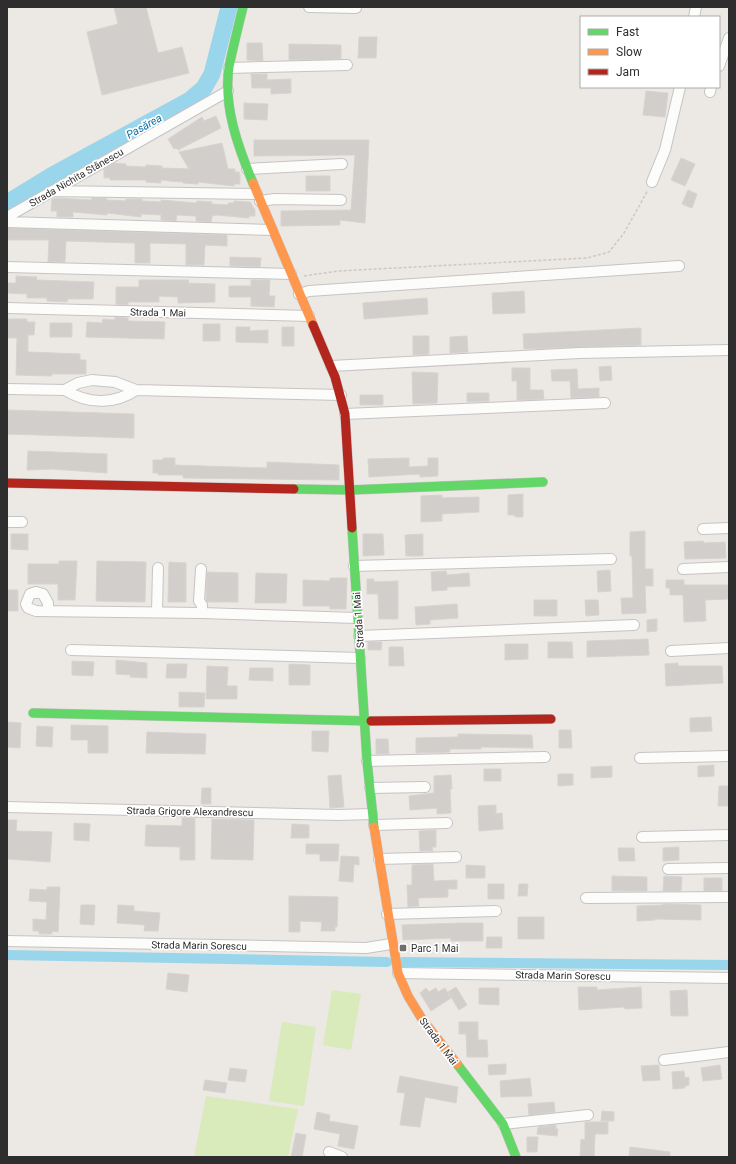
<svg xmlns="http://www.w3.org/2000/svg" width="736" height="1164" font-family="Roboto,sans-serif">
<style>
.pitch{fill:#d9eabb}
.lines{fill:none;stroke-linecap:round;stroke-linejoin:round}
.canal{stroke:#99d6ec;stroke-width:10}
.river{stroke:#99d6ec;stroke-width:17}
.building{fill:#d1cecb;stroke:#d7d4d0}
.street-casing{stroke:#c5c4c5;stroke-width:12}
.fast-casing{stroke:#c5c4c5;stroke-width:10}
.slow-casing{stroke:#c5c4c5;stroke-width:10}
.jam-casing{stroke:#c5c4c5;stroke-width:10}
.path{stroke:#c9c9c8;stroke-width:1.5;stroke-dasharray:3 2;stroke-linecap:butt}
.street{stroke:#fcfcfb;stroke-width:10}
.fast{stroke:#63d668;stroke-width:9}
.slow{stroke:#ff974d;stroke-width:9}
.jam{stroke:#b3261e;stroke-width:9}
.poi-dot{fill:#706f6e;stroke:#fff;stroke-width:1.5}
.labels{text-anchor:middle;stroke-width:3.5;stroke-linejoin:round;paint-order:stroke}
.street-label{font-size:10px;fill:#2e2e2e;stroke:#fff}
.poi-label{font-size:10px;fill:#2e2e2e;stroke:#fff;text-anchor:start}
.water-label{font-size:11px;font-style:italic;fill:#0d6fa3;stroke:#fff}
</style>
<rect width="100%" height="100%" fill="#ece8e4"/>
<path class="pitch" d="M332,990L361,994L351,1050L323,1045Z
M282,1022L316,1027L304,1106L269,1101Z
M206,1096L298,1109L288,1157H194Z"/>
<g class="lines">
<path class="canal" d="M7,955L387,962
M403,962L729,965"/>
<path class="river" d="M7,203L51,176L190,100L204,88L212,74L229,7"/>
</g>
<path class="building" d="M114,7H146L158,53L182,47L189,73L102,95L87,32L118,24Z
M359,37H377L376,58H358Z
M247,43H262L263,61L247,60Z
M289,44L341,45V59L289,60Z
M251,74H267V80L291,79V93L271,94V88H252Z
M646,91L668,93L665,117L643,115Z
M244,103L268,104L267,120L244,119Z
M216,116L221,128L178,150L176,148L174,149L168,139L202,117L204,121Z
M254,140H369L365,223L340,220V225L281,226V211L351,210L355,155L254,156Z
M222,143L228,169H235V172H239L240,175V184H234V186L198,182V184L183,183V182L169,181L161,180V183L146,182V180H110V178H104V169L114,163L126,164V166L146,167V165L162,166V168L189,169L179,152Z
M681,158L695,164L685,186L671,180Z
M306,176H330V191H306Z
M688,190L697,194L692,208L682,204Z
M58,198L91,200L92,198H106L107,200L126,201V199H142V201L161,202V200L196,203L197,201L212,202V204L228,205V203H234V201L250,202L255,210V216H249V218L217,215L212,216L211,222L196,221V216L177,215L176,221L161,220V215L141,214V217L107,213V215L73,212V217H57V211H51L52,199Z
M7,228L227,235V246L205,245L204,265H186V244L150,243V263H135V243L66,241L65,262H48L49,240H7Z
M230,257L261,258L260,267L230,266Z
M16,276L37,277L36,280L94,282L93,299H68L67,302L47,301V298H27V294L7,293V283H16Z
M139,280H189L188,283L215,284V302L178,303V297L159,296V302H128V305L116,304V287H139Z
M251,280H270L269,296H275L274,307L251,306V297H229V286H251Z
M524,291L525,313L493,314L492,293Z
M427,298L428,314L364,319L363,303Z
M115,317L128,318V321L165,322L164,339L86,337L87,322L102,323L103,319L115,320Z
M8,319H27V322H35L34,335H28V352L80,354V360H86V374H52V376L16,375L17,338H7Z
M50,323H72V337H50Z
M203,324H220V341H203Z
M236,327H250V331L268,330V343L236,342Z
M282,327H294V346H282Z
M641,328V345L524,349L523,334Z
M413,336H429V354L413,355Z
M467,336L468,352L450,353V337Z
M611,366L612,380L600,381L599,367Z
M512,368H530V390H543L544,399L517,400V381H512Z
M577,369L578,389L599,388V397L571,398L570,381H552L551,370Z
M412,372L438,373L437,403L413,404Z
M467,393H489V401L467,402Z
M360,395H383V405H360Z
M7,410L134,414V438L7,434Z
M28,451L107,454V473L52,469L27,470Z
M163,458H175V465L267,468V462L339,465V480L183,478V475H158V473H153V460H163Z
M409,458V467L428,466V458H438V476L420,477V474L369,477L368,459Z
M523,494V517H515V515H508V495Z
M442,495V498L479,497V512L442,514V521L421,522V496Z
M645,531V569H653V586H645L646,613L622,614L621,598H633L632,556H630V532Z
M11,534H28V550L11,549Z
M363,534H383L384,555L363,556Z
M423,534V556H406L405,535Z
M703,541L704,543L725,542L726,558L685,559L684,542Z
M59,561H77L75,600H58V584H28V564H59Z
M97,561L146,562L145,602L96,601Z
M169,562L186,563V602H168Z
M610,570L611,591L598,592L597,571Z
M446,571L447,575L469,573L470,586L447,587V590L432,591L431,572Z
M207,572L238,573V602H207L206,599Z
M256,573L287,574L286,603H255Z
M330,578H347L346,609H330V606H303V580L330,581Z
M367,579H374V582L398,581V619H379L378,594H367Z
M666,580H684V585H729V599L705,600L706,621L684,622L683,595H670V588H666Z
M7,590H18V611H7Z
M534,600H557V616H534Z
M585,600H598L599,615L586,616Z
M457,604L458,618L430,620V624L416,625L415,607Z
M657,619V631L647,632V620Z
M648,639L649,655L587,657V641Z
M368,642H382L381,650H368Z
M548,642H572L573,658H548Z
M505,644H528V659L505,660Z
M389,647H403L404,666H389Z
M116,660L147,663V678L130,677L131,675L116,674Z
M72,661L94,662L93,676L72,675Z
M678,663V666H722L723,683L666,686L665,664Z
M167,664H187L186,678H166Z
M289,664L310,665V685H289Z
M207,666L228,667L227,686H237V699H206Z
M250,668H273V681L249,680Z
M179,692L205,693L204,707H179Z
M711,717L712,731L690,732V718Z
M7,722L21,723L20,748L7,747Z
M71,725L108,726V753H88V740H71Z
M37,726L53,727L52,747L36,746Z
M559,730H571L572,748H559Z
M312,731H329L328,752L312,751Z
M147,732L206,734L205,754L146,753Z
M458,734L532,735L533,748L481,747V749H450V752L416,753V738L458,737Z
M376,739H388L389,754H376Z
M714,765V776L698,777V766Z
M612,766V777L591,778V767Z
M484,769H501V781H484Z
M558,774H573V785L558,786Z
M341,775L344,807L330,808L328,776Z
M451,775L452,789H450L451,813L437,814V808L410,810L409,796L434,793V776Z
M719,786H729V806H718Z
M202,788H211V804H201Z
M496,805V814L502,813L503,829L479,831L478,806Z
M182,818H195V860H180V847L145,846L146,825L182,826Z
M212,819L254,820L253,860L211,859Z
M7,820H17L16,831L52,832L50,862L7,859Z
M74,823L90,824L89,841L74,840Z
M292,824L309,825V838H291Z
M436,830V847H432L433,851H420L419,831Z
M306,844H339L338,861H320V854H306Z
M679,847V860L663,861V848Z
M618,848H634L635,861H619Z
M341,856L359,857V865L354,864L353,882L339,881Z
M433,864L434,881L457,880V889H448V897L418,898L419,906L408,907L407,885H412V865Z
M466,865L485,866V878H466Z
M612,876L647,877V891H612Z
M664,876L682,877L681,891H663Z
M704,878H722V891H704Z
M488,884H504V899H488Z
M519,884H528L527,896H518Z
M47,887H60L58,932L52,931V934H39V931H33V919L46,920L47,902L29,901L30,889L47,890Z
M289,896L338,897L337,927H335V931H321L322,922L300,921V932H289Z
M663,904L701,905V920L655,919V920L637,921V906L663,905Z
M81,905H95L94,925L80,924Z
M118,905L134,906V911L160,913L158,931H144L145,925L117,923Z
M518,917H544V939H518Z
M462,923H483V941H451V938L403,940L402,925Z
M487,937H502V948H486Z
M168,973L189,975L187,992L166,989Z
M456,987L467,1005L459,1010L448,992Z
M578,987H597V990L641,987L642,1008L625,1009L624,1007L579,1010Z
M426,988L429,992L436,988L438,992L445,988L451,998L431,1011L420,993Z
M479,988H499V1005L479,1004Z
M687,990L688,1016H671L670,991Z
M459,1022H478V1040H487L488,1057H467L466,1034H459Z
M506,1064V1074L489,1075L488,1065Z
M659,1065L660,1080L643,1081L641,1066Z
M720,1065L722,1079L703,1081L701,1068Z
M230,1068L247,1070L245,1082L228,1080Z
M684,1071L685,1078L689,1077V1085L685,1086V1088L673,1089L672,1072Z
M400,1076L458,1087L456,1103L425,1097L420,1127L400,1125L405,1093L397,1092Z
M530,1078L532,1096L501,1097L500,1081Z
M205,1080L227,1083L225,1093L203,1090Z
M554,1102L555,1112L529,1115L528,1104Z
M602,1111L614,1112V1121H601Z
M317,1112L330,1115L329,1121L358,1126L354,1149L338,1146L340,1134L314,1129Z
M585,1122H608V1134H595L594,1157H580L581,1139L585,1140Z
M556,1125V1129H558L557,1136L537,1134L538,1127Z
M296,1133L306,1135L302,1157H291Z
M527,1137H538L537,1152H527Z
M630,1147L670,1152V1157H629Z"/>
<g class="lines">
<defs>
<path id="street" d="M309,7L356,8
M694,17L696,7
M719,66L729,38
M229,68L347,65
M710,92L711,87
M247,169L342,164
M652,182L665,150L680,87
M52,191L257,194
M260,201L275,199L341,200
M7,217L228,91
M7,222L272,230
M7,267L291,274
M299,294L309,291L679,266
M7,308L309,316
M331,366L579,353L729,350
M7,389L65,390L78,383L92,380L115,382L136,390L341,395
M65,390C87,404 114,405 136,390
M345,414L605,403
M7,522H22
M703,529L729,528
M354,566L611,559
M201,569L199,601L202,605V613
M683,569L729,567
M48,611V603L43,594L36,592L30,594L26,604L28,608L36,611L202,613L357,618
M157,612L158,568
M359,636L634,625
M71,650L360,658
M671,651L729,648
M640,758L729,756
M367,761L545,757
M370,788L425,787
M7,807L338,815L372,814
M374,825L447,823
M642,837L729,835
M379,859L456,857
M668,869L729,868
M586,898L729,897
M387,914L496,911
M7,941L366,948L391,944
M398,973L729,978
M664,1060L729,1052
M503,1124L588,1115
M329,1152L342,1157"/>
<path id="fast" d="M243,7C238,27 233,47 229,67C223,106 238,147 253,183
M294,489L351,490L543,482
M352,528L367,761L374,827
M33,713L371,721
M457,1064L503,1124L516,1157"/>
<path id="slow" d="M253,183L313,325
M374,827L398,973L408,996L422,1019L457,1064"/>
<path id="jam" d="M313,325L335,377L345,414L352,528
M7,483L294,489
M371,721L551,719"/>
</defs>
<use href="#street" class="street-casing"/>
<use href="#fast" class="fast-casing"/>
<use href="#slow" class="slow-casing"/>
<use href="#jam" class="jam-casing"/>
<path class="path" d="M304,276L338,271L587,258L609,252L624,233L648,190"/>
<use href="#street" class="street"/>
<use href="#fast" class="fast"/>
<use href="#slow" class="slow"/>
<use href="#jam" class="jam"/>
</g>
<rect class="poi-dot" x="399" y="944" width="8" height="8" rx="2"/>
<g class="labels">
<g class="street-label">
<text transform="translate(76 177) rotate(-30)" y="4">Strada Nichita Stănescu</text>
<text transform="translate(158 312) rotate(1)" y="4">Strada 1 Mai</text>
<text transform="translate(358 620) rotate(-94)" y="4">Strada 1 Mai</text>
<text transform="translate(190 811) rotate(1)" y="4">Strada Grigore Alexandrescu</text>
<text transform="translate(199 945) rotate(1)" y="4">Strada Marin Sorescu</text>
<text transform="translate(563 975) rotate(1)" y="4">Strada Marin Sorescu</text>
<text transform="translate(439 1041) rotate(53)" y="4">Strada 1 Mai</text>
</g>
<g class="poi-label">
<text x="411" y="952">Parc 1 Mai</text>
</g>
<g class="water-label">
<text transform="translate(144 126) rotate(-29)" y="4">Pasărea</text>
</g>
</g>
<rect width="736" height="1164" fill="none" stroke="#2e2e2e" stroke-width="16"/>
<rect x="580" y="16" width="140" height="72" fill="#ffffff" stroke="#ababab"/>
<rect x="588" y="29" width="20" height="6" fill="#63d668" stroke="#ababab"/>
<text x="616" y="36" font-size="12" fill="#2e2e2e">Fast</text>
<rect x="588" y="49" width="20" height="6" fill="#ff974d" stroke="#ababab"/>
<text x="616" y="56" font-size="12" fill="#2e2e2e">Slow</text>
<rect x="588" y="69" width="20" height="6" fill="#b3261e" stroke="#ababab"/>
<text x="616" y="76" font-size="12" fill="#2e2e2e">Jam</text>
</svg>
